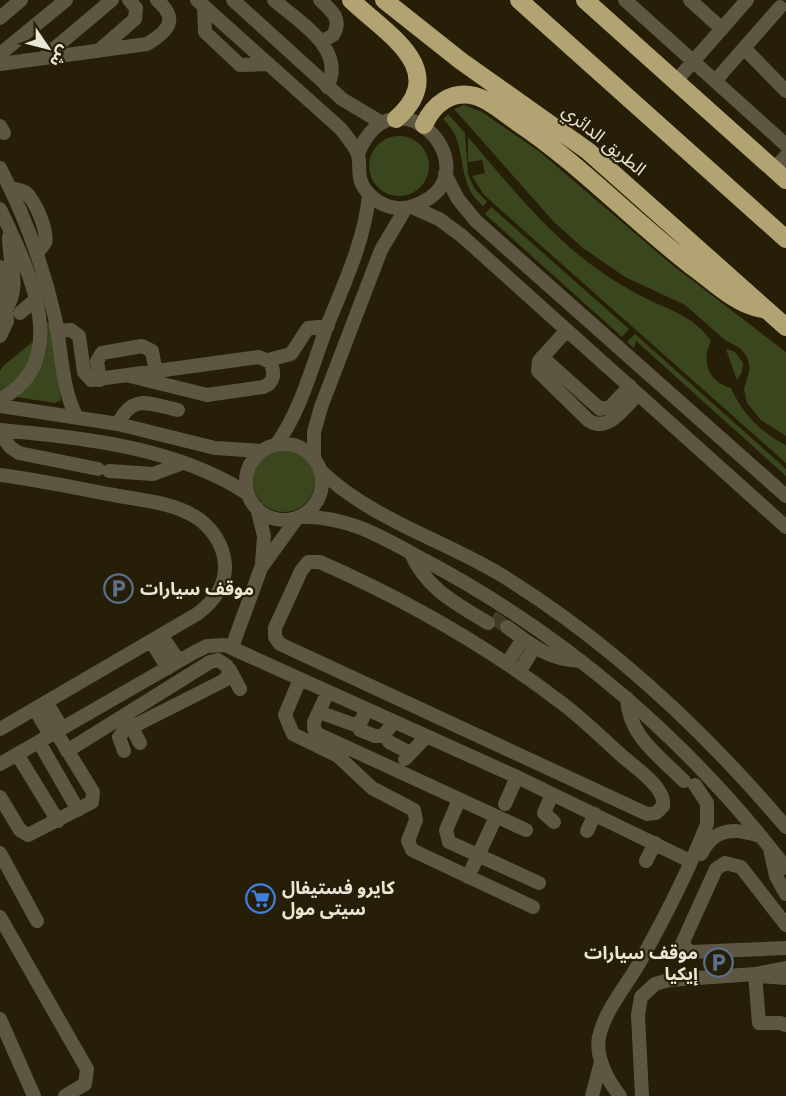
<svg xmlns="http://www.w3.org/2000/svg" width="786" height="1096" font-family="'Golos Text','Noto Sans Arabic',sans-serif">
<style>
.green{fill:#3a471e}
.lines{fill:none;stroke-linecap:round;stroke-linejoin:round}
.minor-tunnel{stroke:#433c25;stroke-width:14;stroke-dasharray:14 7;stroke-linecap:butt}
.minor{stroke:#5c5643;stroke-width:14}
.highway{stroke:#b2a372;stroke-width:18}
.labels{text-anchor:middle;stroke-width:4.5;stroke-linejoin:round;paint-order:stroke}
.street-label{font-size:18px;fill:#eae6d7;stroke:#261e06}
.poi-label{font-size:18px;font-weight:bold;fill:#eae6d7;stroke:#261e06;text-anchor:start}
</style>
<rect width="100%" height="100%" fill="#261e06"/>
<path class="green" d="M464,105L482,112L540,152L671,264L786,352V436L761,420L747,403L744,389L750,368L747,357L740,348L725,340L685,305L625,277L583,248L554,222L454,109Z
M448,114L465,133L468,174L474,188L487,202L483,206C453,182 471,144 443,119Z
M369 166a30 30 0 1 1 60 0a30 30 0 1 1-60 0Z
M468,137C504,179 544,229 589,263C606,276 624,287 643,297C669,310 694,316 711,341C701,361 708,382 731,388C742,413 761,433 786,445V463L484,195L472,176L485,173L482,160L468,162Z
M491,207L629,329L622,337L485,214Z
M51,322L61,400L55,403L16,397L15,396C39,374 51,357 46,323Z
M635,334L786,469V476L636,341L634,348L627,342Z
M35,340C35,364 22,381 0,390V371L3,366Z
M726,349L735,352L743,363L742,372L737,380Z
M253 481a31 31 0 1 1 62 0a31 31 0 1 1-62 0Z"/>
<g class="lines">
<path class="minor-tunnel" d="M492,617L507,627"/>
<path class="minor" d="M197,0L341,129C346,136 353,144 357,152C363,167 353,178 370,195C382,207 400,212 416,205C497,173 395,62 358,154
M233,0L342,99L382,123
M274,0C299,22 347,49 327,87
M320,0C331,10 343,19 333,35L321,42
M625,0L786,145
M690,0L722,29
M204,6L205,32L240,65L269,64
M0,18L21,0
M744,48L786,91
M98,51L135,19L136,8L129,0
M0,54L66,0
M43,58L112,0
M0,64L147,44C169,31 179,19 157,0
M716,80L780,7
M676,81L747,0
M0,126L4,133
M0,168C25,216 43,265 55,318C62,352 61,385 76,416
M774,169L786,156
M445,174L458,199L476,221L786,496
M10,188C17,190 25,190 29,196C37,206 48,231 45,243L37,253
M412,207L439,219L462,236L786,527
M0,209C26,264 76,361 0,399
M0,267L7,321L0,336
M6,309C21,285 9,265 9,237
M20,313L35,300
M567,330L539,361L538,371L588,420C608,434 625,407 638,394
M57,331L71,330L79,336L84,372L91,380L259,357L270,362C275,372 275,383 263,387L207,395L130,376
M542,357L600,409L610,407L630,386
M268,360L291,354L308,328L328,326
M100,380L97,361L102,353L142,346L152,351L156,373
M0,406L118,424L215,448L262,451
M118,424C133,393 149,404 178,410
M0,430C83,438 177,447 248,494
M0,433L10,447L19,453L98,469
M246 482a38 38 0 1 1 76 0a38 38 0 1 1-76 0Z
M276,445C301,410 312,367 327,326C344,284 365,240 369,194
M314,458V432L321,407L381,250L406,208
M109,471L153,474L183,463
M321,471C370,518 440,539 498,573C608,640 703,729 786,827
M0,475C38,480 76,488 114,495C139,500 171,502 194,516C211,526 224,545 225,565C226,587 213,602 197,614L0,729
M257,508L264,536L262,563
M300,517C348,515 385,539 426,561C567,636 689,741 786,868
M411,553C426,589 457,604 488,623
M308,562H320C406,600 489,647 563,704C584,720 602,738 621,755C634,767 666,787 663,806L656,813L647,814L280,644L275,637V628L301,571Z
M507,627C531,645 549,660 581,661
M161,635L179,661
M151,641L168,668
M232,647L261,568L298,517
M507,664L522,640
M230,670L240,689
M519,672L534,648
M300,679L285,715L293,734L338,756L372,788L414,810L416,820L408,841L412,850L533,907
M328,692L314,722V729L318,734L526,830
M627,698C628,735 659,756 684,781
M46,702L62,728
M35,709L50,735
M327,715L355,725L362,720L366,709
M129,722L140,743
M360,730L375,736H383L394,722
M123,732L119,737L124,751
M39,742L78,810
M389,742L410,753
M67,751L210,662L218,660L227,666L229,673L225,680L136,725
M17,754L58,821
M405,759L426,737
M0,764L193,653L207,646L225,645L517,777L690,861
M552,794L544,813L554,822
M0,797L20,830L28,835L92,802L93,792L56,732
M459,800L446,830L449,842L539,883
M505,804L517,777
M587,831L595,814
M770,849L776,876L786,894
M0,853L37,921
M701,854C715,826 737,828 762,837
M646,861L655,843
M468,877L496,817
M0,917L87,1069L85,1084L65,1096
M786,925L741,867L725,863L716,869L682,944L690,952L786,948
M755,974L759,1023H780L786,1025
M759,976L786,978
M0,1019L34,1096
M592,1096L601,1062
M620,1096C608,1081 595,1057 599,1037C605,1009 628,984 641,960C665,917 689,870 707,824V803L695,785
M642,1096L638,1015L641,997L655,984L669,980L755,974L786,968"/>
<path class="highway" d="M351,0C385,33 452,69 396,119
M384,0L461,61L588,151L786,327
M519,0L786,239
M585,0L786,180
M424,125C433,104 452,90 475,96C490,100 504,113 517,122C580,164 633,221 693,267C715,283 735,304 762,309"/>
</g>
<defs>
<symbol id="parking-ring" viewBox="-11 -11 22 22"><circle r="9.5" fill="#261e06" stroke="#5c6f8a" stroke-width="1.5"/><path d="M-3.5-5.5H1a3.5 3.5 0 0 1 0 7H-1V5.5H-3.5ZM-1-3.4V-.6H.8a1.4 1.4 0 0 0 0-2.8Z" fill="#5c6f8a"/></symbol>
<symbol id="supermarket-ring" viewBox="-11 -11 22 22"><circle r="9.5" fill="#261e06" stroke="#3f7fe0" stroke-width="1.5"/><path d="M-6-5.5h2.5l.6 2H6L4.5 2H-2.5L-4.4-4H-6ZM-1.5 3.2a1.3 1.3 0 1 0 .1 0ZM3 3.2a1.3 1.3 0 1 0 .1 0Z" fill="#3f7fe0"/></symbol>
</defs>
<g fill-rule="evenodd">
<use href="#parking-ring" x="102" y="572" width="33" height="33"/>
<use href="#supermarket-ring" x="244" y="882" width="33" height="33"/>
<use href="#parking-ring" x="702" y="946" width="33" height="33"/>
</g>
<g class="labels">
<g class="street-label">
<text transform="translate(604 140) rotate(39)" y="6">الطريق الدائري</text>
</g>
<g class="poi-label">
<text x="140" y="595">موقف سيارات</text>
<text x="282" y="894">كايرو فستيفال<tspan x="282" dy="21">سيتى مول</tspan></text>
<text x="698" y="959" text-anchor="end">موقف سيارات<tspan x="698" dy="21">إيكيا</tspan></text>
</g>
</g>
<g transform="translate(48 48) rotate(125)" stroke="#261e06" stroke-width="4.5" paint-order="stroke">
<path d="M0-4.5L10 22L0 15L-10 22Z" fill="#eae6d7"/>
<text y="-9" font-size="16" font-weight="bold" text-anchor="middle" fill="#eae6d7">ش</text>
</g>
</svg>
